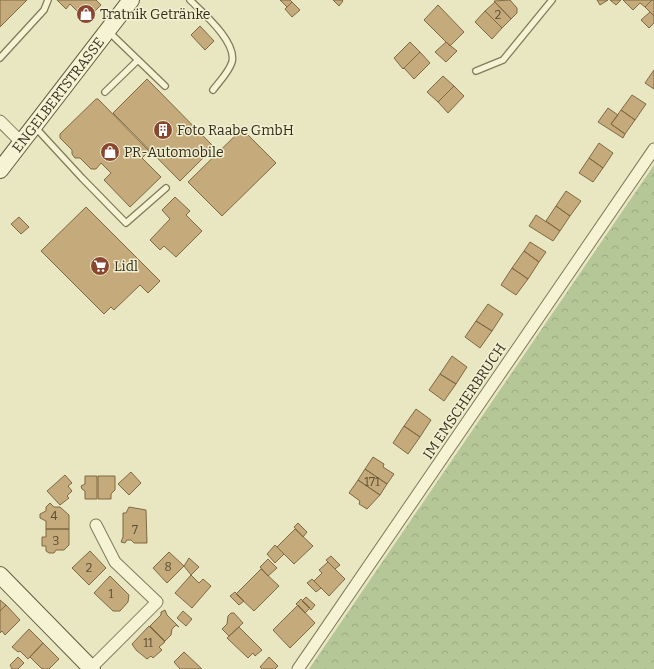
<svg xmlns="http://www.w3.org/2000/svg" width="654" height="669" font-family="Bitter,serif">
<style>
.forest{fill:url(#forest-crowns)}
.building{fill:#c5ab7b;stroke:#7f6943}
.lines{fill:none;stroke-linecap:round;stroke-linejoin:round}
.lane-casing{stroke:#82795b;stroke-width:8}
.street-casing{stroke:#82795b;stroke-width:13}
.secondary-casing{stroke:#635a3e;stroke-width:18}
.lane{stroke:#f5f3d4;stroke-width:5.5}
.street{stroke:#f5f3d4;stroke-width:11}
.secondary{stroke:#f5f3d4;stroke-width:16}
.labels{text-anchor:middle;stroke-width:3;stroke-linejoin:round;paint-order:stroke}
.number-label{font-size:12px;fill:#584c35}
.poi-label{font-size:14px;fill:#332d1e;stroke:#f2f0d1;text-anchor:start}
.street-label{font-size:14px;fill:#332d1e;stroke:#f2f0d1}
</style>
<defs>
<pattern id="forest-crowns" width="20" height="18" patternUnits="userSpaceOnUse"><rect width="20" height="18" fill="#b5c697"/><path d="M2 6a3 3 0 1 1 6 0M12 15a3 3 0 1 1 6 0" fill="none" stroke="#9caa82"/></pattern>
</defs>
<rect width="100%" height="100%" fill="#e9e7c2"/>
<path class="forest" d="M654,165V669H309Z"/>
<path class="building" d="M0,0H27L0,27Z
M57,0H96L101,5L86,20L70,4L66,9Z
M280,0H290L292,2L287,7Z
M333,0H342L343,1L339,6Z
M510,0L517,8V13L511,19L494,1Z
M597,0H608L600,5Z
M610,0H621L616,5Z
M623,0H652L645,7L640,3L633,10Z
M652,0H654V16L645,7Z
M292,2L300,10L292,17L285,9Z
M495,2L511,19L502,28L485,11Z
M438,5L464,32L450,46L424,20Z
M485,11L502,28L492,39L475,22Z
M650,12L654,16V23L649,28L641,20Z
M200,26L214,41L205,50L191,35Z
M410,42L420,52L403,69L394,58Z
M446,42L457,51L446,62L435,52Z
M420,52L430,63L414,79L404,68Z
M654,70V89L645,83Z
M443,76L454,86L438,102L427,92Z
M147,79L214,147L180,181L113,113Z
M454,86L464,96L448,113L438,102Z
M632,95L646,104L635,120L621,110Z
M96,99H98L149,151L142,158L161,177L130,207L104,180L111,173L101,163L96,169H91L80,158H75L72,154V150L60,138V134Z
M608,108L618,115L611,124L625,134L623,138L598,122Z
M621,110L635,120L625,134L611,124Z
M242,129L276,163L222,216L188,182Z
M599,143L613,153L603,168L589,158Z
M589,158L603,168L593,182L579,173Z
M566,191L581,201L570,216L556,206Z
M175,197L190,211L186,215L202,231L176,257L164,246L160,250L150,240L170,219L162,210Z
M556,206L570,216L560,231L546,221Z
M86,207L160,281L148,293L140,285L114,310L111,307L104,314L41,251Z
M536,215L560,231L553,241L529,226Z
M19,217L29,227L21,234L11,224Z
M530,242L546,252L539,262L524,251Z
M524,251L539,262L528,279L512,268Z
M512,268L528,279L516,295L501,285Z
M488,304L503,314L492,331L476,321Z
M476,321L492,331L480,348L465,337Z
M452,356L467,367L456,384L440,374Z
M440,374L456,384L444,401L429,390Z
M416,409L431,420L420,437L404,426Z
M404,426L420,437L408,454L393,443Z
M373,457L384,464L383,467L394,474L387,484L365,469Z
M365,469L387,484L380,495L358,480Z
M131,472L141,483L129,495L118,484Z
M65,475L72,483L68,486L72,491L67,496L69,498L60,505L47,491Z
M85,476H97V499H85V491L82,489L81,486L85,484Z
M98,476H115V490L111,494V499H98Z
M358,480L380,495L367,509L359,504L360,501L349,493Z
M50,503L54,507H60L69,515V529H46V521L40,518V514L46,511V507Z
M129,507L146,510L147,543H134L131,540H127L125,543L121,542L123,537V513H126Z
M298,523L307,532L303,537L294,527Z
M46,529H69V545L64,550H56L54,553H49L46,551V546H42V537H46Z
M295,529L313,546L294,564L277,547Z
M275,545L284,554L275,563L267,554Z
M90,551L106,568L89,585L72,568Z
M169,552L184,566L167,583L153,568Z
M331,556L340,565L335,569L326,560Z
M189,558L199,567L191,575L184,566Z
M268,559L277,568L268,576L260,567Z
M328,562L345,579L329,596L314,581L322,573L319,570Z
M261,569L279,586L254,611L236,594Z
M191,575L199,583L203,579L211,586L192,608L175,593Z
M110,576L129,595L128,602L120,611H113L94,593Z
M312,579L321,588L316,592L307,583Z
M235,592L244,601L239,605L230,596Z
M306,597L315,605L311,610L302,601Z
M301,599L310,608L305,613L296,604Z
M0,600L6,605L0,611Z
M6,605L20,620L5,635L2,631L0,633V611Z
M298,605L315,623L290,648L273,630Z
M165,610L167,615L179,627L176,625L172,629L171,635L165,641L150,626L161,615V612Z
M183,611L192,619L186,626L177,618Z
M231,613H234L243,623L229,636L222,629L227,624L228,616Z
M149,626L165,642L159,647L162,650L153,658L151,656L147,659L136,650L132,644Z
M239,627L262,650L255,656L253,653L248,658L227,638Z
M29,629L43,643L28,659L20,651L18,652L12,647Z
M43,643L59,659L49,669H42L30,657Z
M184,652L202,669H180L174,662Z
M18,657L24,663L18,669H12L10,665Z
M269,657L278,666L275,669H262L260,667Z"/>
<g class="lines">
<defs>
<path id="lane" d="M190,0C203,13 237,42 232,62C229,72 219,82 213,90
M109,32L165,86
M0,58L44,10L48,0
M476,71L503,60L552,0
M105,92L138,60
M35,127L82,178L126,223L166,188"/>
<path id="street" d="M0,121L21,142
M91,668L157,602L115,562L96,525
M298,669L654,149"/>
<g id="secondary">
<path id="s1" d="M0,170L131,0"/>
<path d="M0,575L92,669"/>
</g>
</defs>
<use href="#lane" class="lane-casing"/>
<use href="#street" class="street-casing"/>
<use href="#secondary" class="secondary-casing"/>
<use href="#lane" class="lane"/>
<use href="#street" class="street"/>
<use href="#secondary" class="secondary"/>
</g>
<defs>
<symbol id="shop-disc" viewBox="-11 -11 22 22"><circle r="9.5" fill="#8b4630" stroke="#f2f0d1"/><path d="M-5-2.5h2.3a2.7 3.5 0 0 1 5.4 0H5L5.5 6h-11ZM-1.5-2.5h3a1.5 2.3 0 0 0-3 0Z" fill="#fff"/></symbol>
<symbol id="building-disc" viewBox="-11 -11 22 22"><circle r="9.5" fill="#8b4630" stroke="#f2f0d1"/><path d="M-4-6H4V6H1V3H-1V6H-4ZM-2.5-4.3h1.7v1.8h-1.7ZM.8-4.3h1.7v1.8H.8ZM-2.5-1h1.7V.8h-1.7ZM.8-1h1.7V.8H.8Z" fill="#fff"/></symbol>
<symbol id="supermarket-disc" viewBox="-11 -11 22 22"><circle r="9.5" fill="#8b4630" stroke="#f2f0d1"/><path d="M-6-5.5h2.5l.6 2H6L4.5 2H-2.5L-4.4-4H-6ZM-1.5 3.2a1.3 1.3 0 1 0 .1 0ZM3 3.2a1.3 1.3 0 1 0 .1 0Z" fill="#fff"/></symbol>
</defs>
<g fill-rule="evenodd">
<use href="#shop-disc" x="75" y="3" width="22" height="22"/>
<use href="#building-disc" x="152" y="119" width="22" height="22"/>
<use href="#shop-disc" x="99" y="141" width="22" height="22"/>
<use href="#supermarket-disc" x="89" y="255" width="22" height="22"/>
</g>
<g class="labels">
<g class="number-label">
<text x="498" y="19">2</text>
<text x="372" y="486">171</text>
<text x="54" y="520">4</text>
<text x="135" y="534">7</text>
<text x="56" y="545">3</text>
<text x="168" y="571">8</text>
<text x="89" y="572">2</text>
<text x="111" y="598">1</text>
<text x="148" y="647">11</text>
</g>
<g class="poi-label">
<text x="100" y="19">Tratnik Getränke</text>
<text x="177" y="135">Foto Raabe GmbH</text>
<text x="124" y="157">PR-Automobile</text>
<text x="114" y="271">Lidl</text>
</g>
<g class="street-label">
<text dy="5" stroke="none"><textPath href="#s1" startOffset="95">ENGELBERTSTRASSE</textPath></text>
<text transform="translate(464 401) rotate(-56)" y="5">IM EMSCHERBRUCH</text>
</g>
</g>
</svg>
